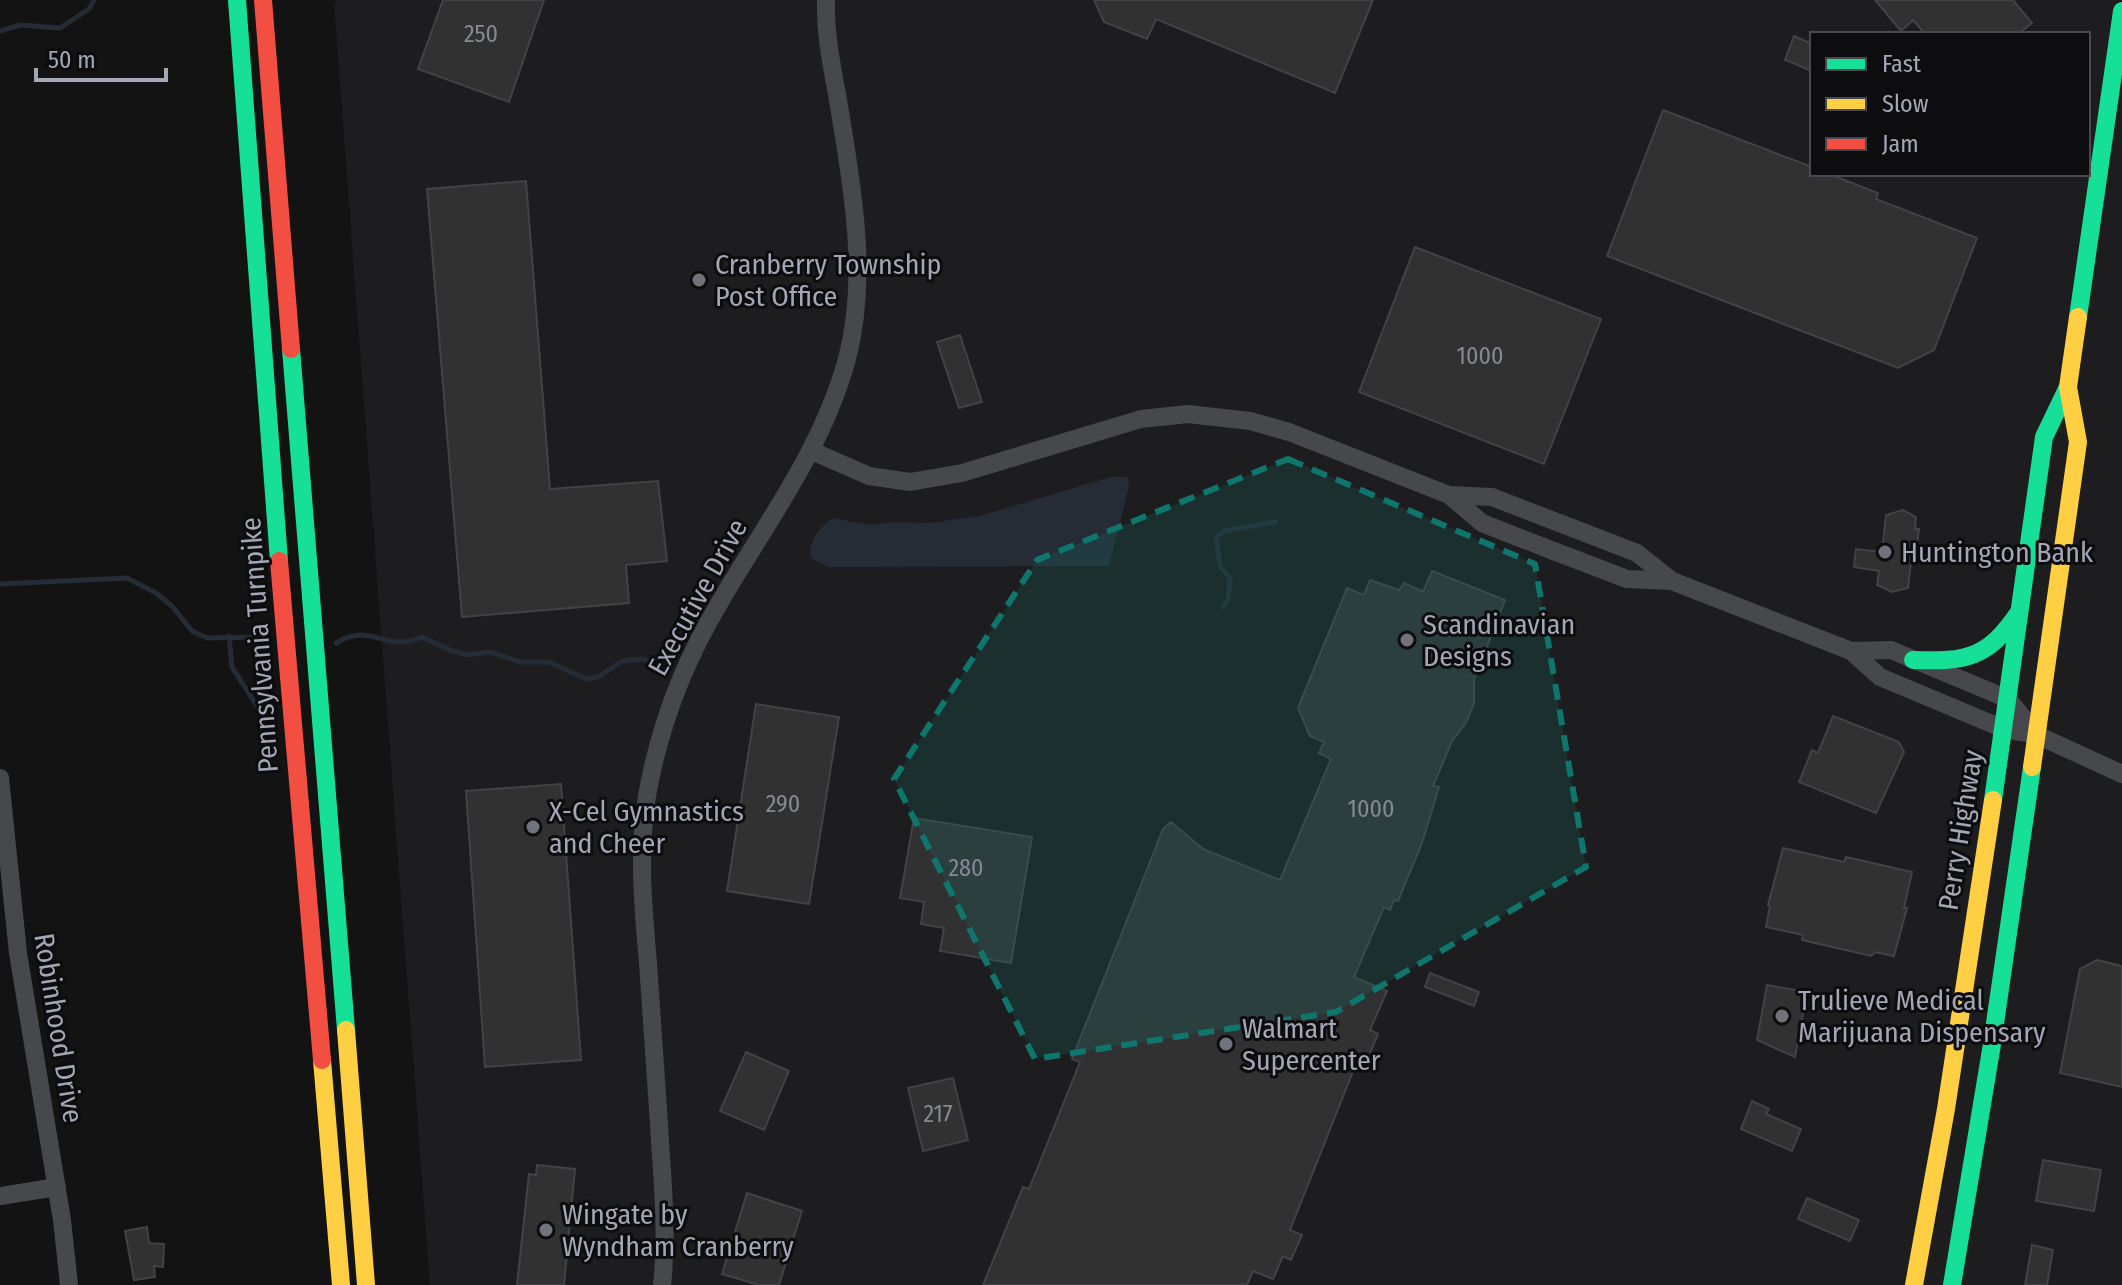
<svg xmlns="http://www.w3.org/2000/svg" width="2122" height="1285" font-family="'Fira Sans Condensed',sans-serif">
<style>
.built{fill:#1d1d1f;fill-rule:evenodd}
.water{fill:#262c35}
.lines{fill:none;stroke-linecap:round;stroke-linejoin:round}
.stream{stroke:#262c35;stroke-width:5}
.building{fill:#313132;stroke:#424247;stroke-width:2}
.street{stroke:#47484c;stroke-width:18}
.fast{stroke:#16e098;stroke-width:18}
.slow{stroke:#ffcf43;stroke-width:18}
.jam{stroke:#f24e42;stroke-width:18}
.marked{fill:#0f766e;fill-opacity:0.2;stroke:#0f766e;stroke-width:6;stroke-dasharray:16 10;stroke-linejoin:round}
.poi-dot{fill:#71737c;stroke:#0d0d0f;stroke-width:3}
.labels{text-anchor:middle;stroke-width:6;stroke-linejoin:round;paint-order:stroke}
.number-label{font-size:24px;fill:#868994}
.poi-label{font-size:28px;fill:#a3a6b5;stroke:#0d0d0f;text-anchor:start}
.street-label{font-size:28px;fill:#a3a6b5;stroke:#0d0d0f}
</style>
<rect width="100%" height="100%" fill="#131313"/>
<path class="built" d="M337,0H2122V1285H430L334,4ZM1812,34H2088V174H1812Z"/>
<path class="water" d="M1111,477H1127L1129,486L1109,566L828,567L811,558C809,539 818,529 833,518L871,525L893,522L929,523L980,516Z"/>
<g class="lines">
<path class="stream" d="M0,31L20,25L60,28L89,9L94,0
M1,584L127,578L156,593L172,606L192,631L207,638L263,637
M1223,607L1228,601L1230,578L1220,566L1216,538L1224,531L1275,522
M229,636L232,667L264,717
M336,643C362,628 371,638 396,642C405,643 414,640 422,637L450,650L467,655L491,652L520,662H549L586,679L598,677L622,661L642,659L650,661"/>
</g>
<path class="building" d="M443,0H544L509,102L418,69Z
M1094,0H1373L1335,93L1156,19L1147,39L1104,22Z
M1875,0H2013L2032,23L2018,34H1925L1913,20L1901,31Z
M1794,36L1812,44V71L1785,60Z
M1663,110L1812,167V174H1829L1878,193L1876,199L1977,238L1934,350L1898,368L1607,256Z
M526,181L550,489L658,481L667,561L626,565L629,603L462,617L427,189Z
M1415,247L1601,319L1544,464L1359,392Z
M960,335L982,402L959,408L937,342Z
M1903,510L1916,517L1915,529H1919L1917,545L1913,544L1908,588L1892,592L1877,585L1879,571L1854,567L1856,549L1882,552L1886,515Z
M1432,571L1505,600L1474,680V703L1466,723L1452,741L1433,786L1439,787L1422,843L1398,901L1394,900L1390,910L1384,907L1354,977L1387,991L1370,1030L1378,1034L1368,1058L1360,1054L1290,1230L1302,1235L1291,1260L1283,1256L1273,1279L1253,1271L1247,1285H983L1023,1187L1029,1189L1080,1062L1072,1059L1163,829L1171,822L1203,849L1280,880L1331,759L1319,753L1324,742L1310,736L1298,708L1347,588L1364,595L1370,580L1399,590L1404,583L1423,592Z
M756,704L839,717L809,904L727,891Z
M1833,716L1899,742L1904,752L1876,813L1799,782L1812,750L1818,753Z
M561,784L581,1060L485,1067L466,791Z
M914,818L1032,837L1011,963L940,951L944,928L921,924L924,902L900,898Z
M1783,848L1844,862L1846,857L1912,872L1904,908H1907L1894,956L1875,952L1871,956L1802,940L1803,935L1766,927L1770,906L1768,905Z
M2097,960L2122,966V1087L2060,1073L2080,969Z
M1430,973L1479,992L1474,1006L1425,987Z
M1767,985L1807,992L1795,1057L1757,1040Z
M746,1052L789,1071L764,1130L720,1111Z
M953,1078L968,1140L923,1151L908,1088Z
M1752,1101L1769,1109L1766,1114L1801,1129L1792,1151L1741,1129Z
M2043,1160L2101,1170L2094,1211L2036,1201Z
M537,1165L575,1169L564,1285H517L529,1174L536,1175Z
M747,1193L802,1211L779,1285H759L722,1274Z
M1807,1198L1859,1220L1850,1241L1798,1219Z
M147,1227L149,1243L164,1244L163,1267L154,1266L155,1277L134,1280L125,1231Z
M2032,1245L2053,1250L2047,1285H2025Z"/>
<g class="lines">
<path class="street" d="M812,451L869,476L910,482L962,473L1141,419L1188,414L1250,421L1289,432L1449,495L1492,497L1637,553L1672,581L1851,651L1880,677L2004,729L2037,735L2122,774
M1449,495L1482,523L1551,550L1627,579L1672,581
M1851,651L1891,650L2008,699L2037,735
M0,778L18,953L62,1220L69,1285
M0,1196L57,1187
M662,1285C668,1231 662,1178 659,1124C655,1071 652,1017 648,963C643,907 638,852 647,796C659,727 684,662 720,602C766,523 822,450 847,359C869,275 852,185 838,100C832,67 825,34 826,0"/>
<path class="fast" d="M237,0L279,561
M2078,317L2122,11
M291,349L346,1030
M1913,660C1967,662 1988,658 2019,612
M1993,800L2044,437L2068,387
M1952,1285L1992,1044L2032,767"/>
<path class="slow" d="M2032,767L2078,442L2068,387L2078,317
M346,1030L366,1285
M322,1060L341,1285
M1914,1285L1946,1109L1993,800"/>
<path class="jam" d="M263,0L291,349
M279,561L322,1060"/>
</g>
<path class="marked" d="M1288,459L1535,564L1586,867L1336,1012L1035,1059L894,779L1037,560Z"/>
<g class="poi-dot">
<circle cx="699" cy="280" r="8"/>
<circle cx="1885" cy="552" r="8"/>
<circle cx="1407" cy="640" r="8"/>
<circle cx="533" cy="827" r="8"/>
<circle cx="1782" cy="1016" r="8"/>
<circle cx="1226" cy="1044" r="8"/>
<circle cx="546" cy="1230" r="8"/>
</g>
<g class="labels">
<g class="number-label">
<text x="481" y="42">250</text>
<text x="1480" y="364">1000</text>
<text x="783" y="812">290</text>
<text x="1371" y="817">1000</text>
<text x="966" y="876">280</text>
<text x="938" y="1122">217</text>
</g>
<g class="poi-label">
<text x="715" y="274">Cranberry Township<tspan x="715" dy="32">Post Office</tspan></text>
<text x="1901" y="562">Huntington Bank</text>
<text x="1423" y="634">Scandinavian<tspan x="1423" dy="32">Designs</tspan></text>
<text x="549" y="821">X-Cel Gymnastics<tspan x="549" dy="32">and Cheer</tspan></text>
<text x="1798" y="1010">Trulieve Medical<tspan x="1798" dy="32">Marijuana Dispensary</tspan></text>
<text x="1242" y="1038">Walmart<tspan x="1242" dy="32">Supercenter</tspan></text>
<text x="562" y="1224">Wingate by<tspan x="562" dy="32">Wyndham Cranberry</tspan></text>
</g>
<g class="street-label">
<text transform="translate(697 597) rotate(-61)" y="10">Executive Drive</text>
<text transform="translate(259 645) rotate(-94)" y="10">Pennsylvania Turnpike</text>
<text transform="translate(1960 830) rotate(-81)" y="10">Perry Highway</text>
<text transform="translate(59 1028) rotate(81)" y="10">Robinhood Drive</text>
</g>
</g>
<rect x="1810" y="32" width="280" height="144" fill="#0d0d0f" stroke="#494a51" stroke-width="2"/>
<rect x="1826" y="58" width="40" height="12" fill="#16e098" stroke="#494a51" stroke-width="2"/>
<text x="1882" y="72" font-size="24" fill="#a3a6b5">Fast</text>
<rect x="1826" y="98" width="40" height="12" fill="#ffcf43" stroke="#494a51" stroke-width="2"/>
<text x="1882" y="112" font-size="24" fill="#a3a6b5">Slow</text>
<rect x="1826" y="138" width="40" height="12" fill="#f24e42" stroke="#494a51" stroke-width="2"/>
<text x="1882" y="152" font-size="24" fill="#a3a6b5">Jam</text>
<path d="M36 68v12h130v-12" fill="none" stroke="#a3a6b5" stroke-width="4"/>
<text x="48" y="68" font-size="24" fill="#a3a6b5" stroke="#0d0d0f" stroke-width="6" paint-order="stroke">50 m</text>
</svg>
